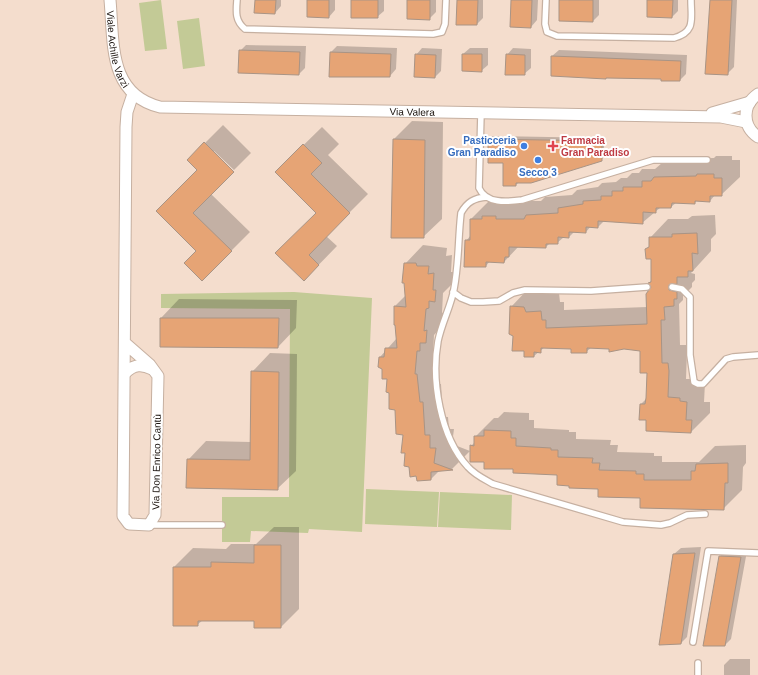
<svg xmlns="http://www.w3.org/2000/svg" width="758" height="675" font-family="Arial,sans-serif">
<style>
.green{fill:#c3ca96}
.shadow{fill:#0003}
.building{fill:#e6a475;stroke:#a99485}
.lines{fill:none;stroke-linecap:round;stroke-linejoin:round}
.lane-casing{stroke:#c6b0a1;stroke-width:8}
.street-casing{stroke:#c6b0a1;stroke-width:13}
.lane{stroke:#fff;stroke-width:5.5}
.street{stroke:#fff;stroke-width:11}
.shop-dot{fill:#3f7fe0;stroke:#fff;stroke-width:1.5}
.health-dot{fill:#e0444e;stroke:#fff;stroke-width:1.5}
.labels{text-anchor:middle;stroke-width:4;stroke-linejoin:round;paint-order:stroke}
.street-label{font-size:10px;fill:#19110c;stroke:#fff}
.shop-label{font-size:10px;font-weight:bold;fill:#366cbe;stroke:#fff;text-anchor:end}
.health-label{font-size:10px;font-weight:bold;fill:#be3a42;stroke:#fff;text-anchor:start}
</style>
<rect width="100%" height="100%" fill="#f4ddcd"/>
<path class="green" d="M161,0L167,49L145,51L139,3Z
M199,18L205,66L183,69L177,21Z
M294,292L372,298L362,532L309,529L308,533L251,531L250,542H222V497H289L290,309L161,308V294Z
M366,489L439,492L437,527L365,524Z
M440,492L512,495L511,530L438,527Z"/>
<path class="shadow" d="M256,0H281V6L275,13Z
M308,0H335V10L329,17Z
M352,0H384V11L377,17Z
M408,0H436V12L429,19Z
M458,0H483V18L477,24Z
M512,0H538L537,20L531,27Z
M561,0H599V15L593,21Z
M648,0H678V11L672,17Z
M710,0H737L734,67L727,74Z
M246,45L306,46L305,68L299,74L240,51Z
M337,46L397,48L396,69L390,76L331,52Z
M422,48L442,49L441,71L435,77L416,55Z
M470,48H488V65L481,71L463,70V54Z
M513,48L531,49V68L524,74L507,55Z
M559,50L687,55L686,74L680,80L662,78L552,56Z
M412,121L443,122L442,219L423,237L394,139Z
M223,125L251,153L234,170L214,151L213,153L211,194L250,232L202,280L198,251L157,211L198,170L188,160Z
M322,127L339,144L328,155L368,194L326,236L337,246L304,280L317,213L276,172Z
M492,136L604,138V157L601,160L519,182L516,185L504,162L489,139Z
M716,156H732V160H740V177L721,195H715L710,201L697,200L695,203L677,202L671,207H661L642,223L604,221L598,227L591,226L586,232H574L569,237H564L557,243H550L546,247L519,246L504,262L490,261L486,266L466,241L471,235V219L489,201H499L502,198H514V201H541L545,197L572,195L577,190L598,187L602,183L616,182L621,178H627L632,173H639L642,169H655L662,163L673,159L714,158Z
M715,215L716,234L711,239V251L691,273L695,274V280L692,283V287L683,296V300L679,304L680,345H686L687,352L686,379H698V383H705L704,402H710V413L691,432L647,419L641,404L647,398L648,372L641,350L592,347L586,352L572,348L545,347L534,356L525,350L514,335L511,307L529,288L543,289L545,294L559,293L560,302H564V310L647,307L652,287L649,283L652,280L650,238L668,219H688L692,216Z
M423,245L447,248L446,256L452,255L451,272H454L453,283L443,293L442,313L445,312L444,324L434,335L433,356H435L438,384H441L443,417H448L449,429H454L452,444L470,451L452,469L440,470L431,479L416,475L410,466L406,452L404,434L388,378L380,357L397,338L396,324H395V306L406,295L405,264Z
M179,299L297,300L296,328L278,347L161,346V318Z
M270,353L297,354L296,471L277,489L188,460L206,441L251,442L252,372Z
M504,412L529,413V420H534V428L569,430V432H576V439L611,440L610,445H618L617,452L654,453V456H662V462H699L715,446L746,445V463L743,467L742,490L723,509L641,497L599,488L558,474L514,468L485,461L471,446L475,442V437L494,418H498Z
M274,527H299V609L281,627L255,620H203L197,625H174V567L193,548L226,549L231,544H256Z
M701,547L687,637L681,643L674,554L681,548Z
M726,550L747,551L731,639L725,645L720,556Z
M730,659H750V675H724V665Z"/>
<path class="building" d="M255,0H276L275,14L254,13Z
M307,0H329V18L307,17Z
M351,0H378V18H351Z
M407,0H430V20L407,19Z
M457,0H478L477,25H456Z
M511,0H532L531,28L510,27Z
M559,0H593V22L559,21Z
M647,0H673L672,18L647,17Z
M710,0H732L728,75L705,74Z
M239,50L300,52L299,75L238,73Z
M330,52L391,54L390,77H329Z
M415,54L436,55L435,78L414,77Z
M462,54H482V72L462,71Z
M506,54L525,55V75H505Z
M551,56L681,61L680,81H661V79L606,78V79L551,76Z
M393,139L425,140L424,238H391Z
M488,139L602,141V161L531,183H516V186H503V163H488Z
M204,142L234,172L193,213L232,251L202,281L184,263L196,251L156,211L197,170L187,160Z
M303,144L322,163L311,174L350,213L309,255L319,265L304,281L275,253L316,213L275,172Z
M697,174H714V178H722V196H710V202L695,201V204L672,203L671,208H656V213L643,212V224L598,221V228L586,227V233L569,232V238L558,237V244H546V248L509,247V257H505L504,263L486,262V267H464L465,240H470V219H482V216H496V219H524L526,215L558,213V208L583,204V201L601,200V196H612V191H623V187H642V181H651L654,177L696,176Z
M697,233L698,254L692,253L693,271H688V277H677V284L669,285V290L677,292V299H674V306L664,307L665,320H661L662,363H668L669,371L668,397L680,398V401L687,402L686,420H692L691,433L646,431V420H639L640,404H645L646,398L647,373H640V351L624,349L609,352V349L587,348V353H571V349L541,348V353L534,352V357H524V351H512L513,336L509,334L510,306L524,307L526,312L541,311L542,320H546V328L647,324L646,294L651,287L648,283L651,282V259H646L645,249L649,247V237H672V234Z
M404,263H416L417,266H429L428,274L434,273L433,290H436L435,302L429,301V308L426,309L424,331L427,330L426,343H420V351H417L415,374H417L420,402H423L425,435H430V448H436L434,463L453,470L431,472V480L417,481L416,476L410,477L409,467L404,466L405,453H401L403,435L396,434L395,410L389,409V393L386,392L387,379H382V369L378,367L379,357H384L385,348H397L395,325H394V306L406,307L404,283H402Z
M160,318H279L278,348L160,347Z
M251,371L279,372L278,490L186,488L187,459L250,460Z
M484,430L511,431V438H516V446L551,448V450H558V457L593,458L592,463H600L599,470L636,471V474H644V480H691V471H695L696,464L728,463V483H725L724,510L640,508V498L598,497V489L569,488V486L557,485V475L513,473V469H484V462H470V445L474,446V436H484Z
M254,545H281V628H254V621H198V626H173V567H211V562L254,563Z
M695,553L681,644L659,645L673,554Z
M719,556L741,557L725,646H703Z"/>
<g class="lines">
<defs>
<path id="lane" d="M237,0C236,12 235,21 245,29L433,34L442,32L445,24L446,0
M546,0L545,24L547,32L557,36L674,38C696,32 691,19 691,0
M481,113L479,188C486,204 507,202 522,200L653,160H707
M487,197C474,198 467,202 461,213C458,239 459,263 454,289C451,306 442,322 438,341C431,380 440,437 468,467C475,475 484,479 493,484L623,522L661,525L670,523L687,515L705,514
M672,287L682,289L690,297V355L694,382L698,384H703L726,359L733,357L758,355
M453,292L461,298L471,302H483L499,301L513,293L525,290L591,291L647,287
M149,525H222
M693,642L708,551L758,553
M698,675V663"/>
<g id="street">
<path id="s1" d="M110,0C114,43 108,94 160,107L721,117L746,122"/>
<path d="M758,94C742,105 742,126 758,137"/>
<path d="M712,113L750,102"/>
<path d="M126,344L150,365L158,376L155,515L149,525L129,524L123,516L126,127L127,112L133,94"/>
<path d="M125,373C134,364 142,364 152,369"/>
</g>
</defs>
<use href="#lane" class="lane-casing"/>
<use href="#street" class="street-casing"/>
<use href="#lane" class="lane"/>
<use href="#street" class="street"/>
</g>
<g class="shop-dot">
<circle cx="524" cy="146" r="4"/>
<circle cx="538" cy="160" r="4"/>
</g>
<path class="health-dot" d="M551 140h4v4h4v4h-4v4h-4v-4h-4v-4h4z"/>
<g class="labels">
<g class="street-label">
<text dy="4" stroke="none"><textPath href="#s1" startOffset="50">Viale Achille Varzi</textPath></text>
<text dy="4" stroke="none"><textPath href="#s1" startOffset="381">Via Valera</textPath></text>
<text transform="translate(156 462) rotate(-89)" y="4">Via Don Enrico Cantù</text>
</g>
<g class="shop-label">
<text x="516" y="144">Pasticceria<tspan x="516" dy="12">Gran Paradiso</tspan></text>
<text x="538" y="176" text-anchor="middle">Secco 3</text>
</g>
<g class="health-label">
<text x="561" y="144">Farmacia<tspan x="561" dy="12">Gran Paradiso</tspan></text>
</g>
</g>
</svg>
